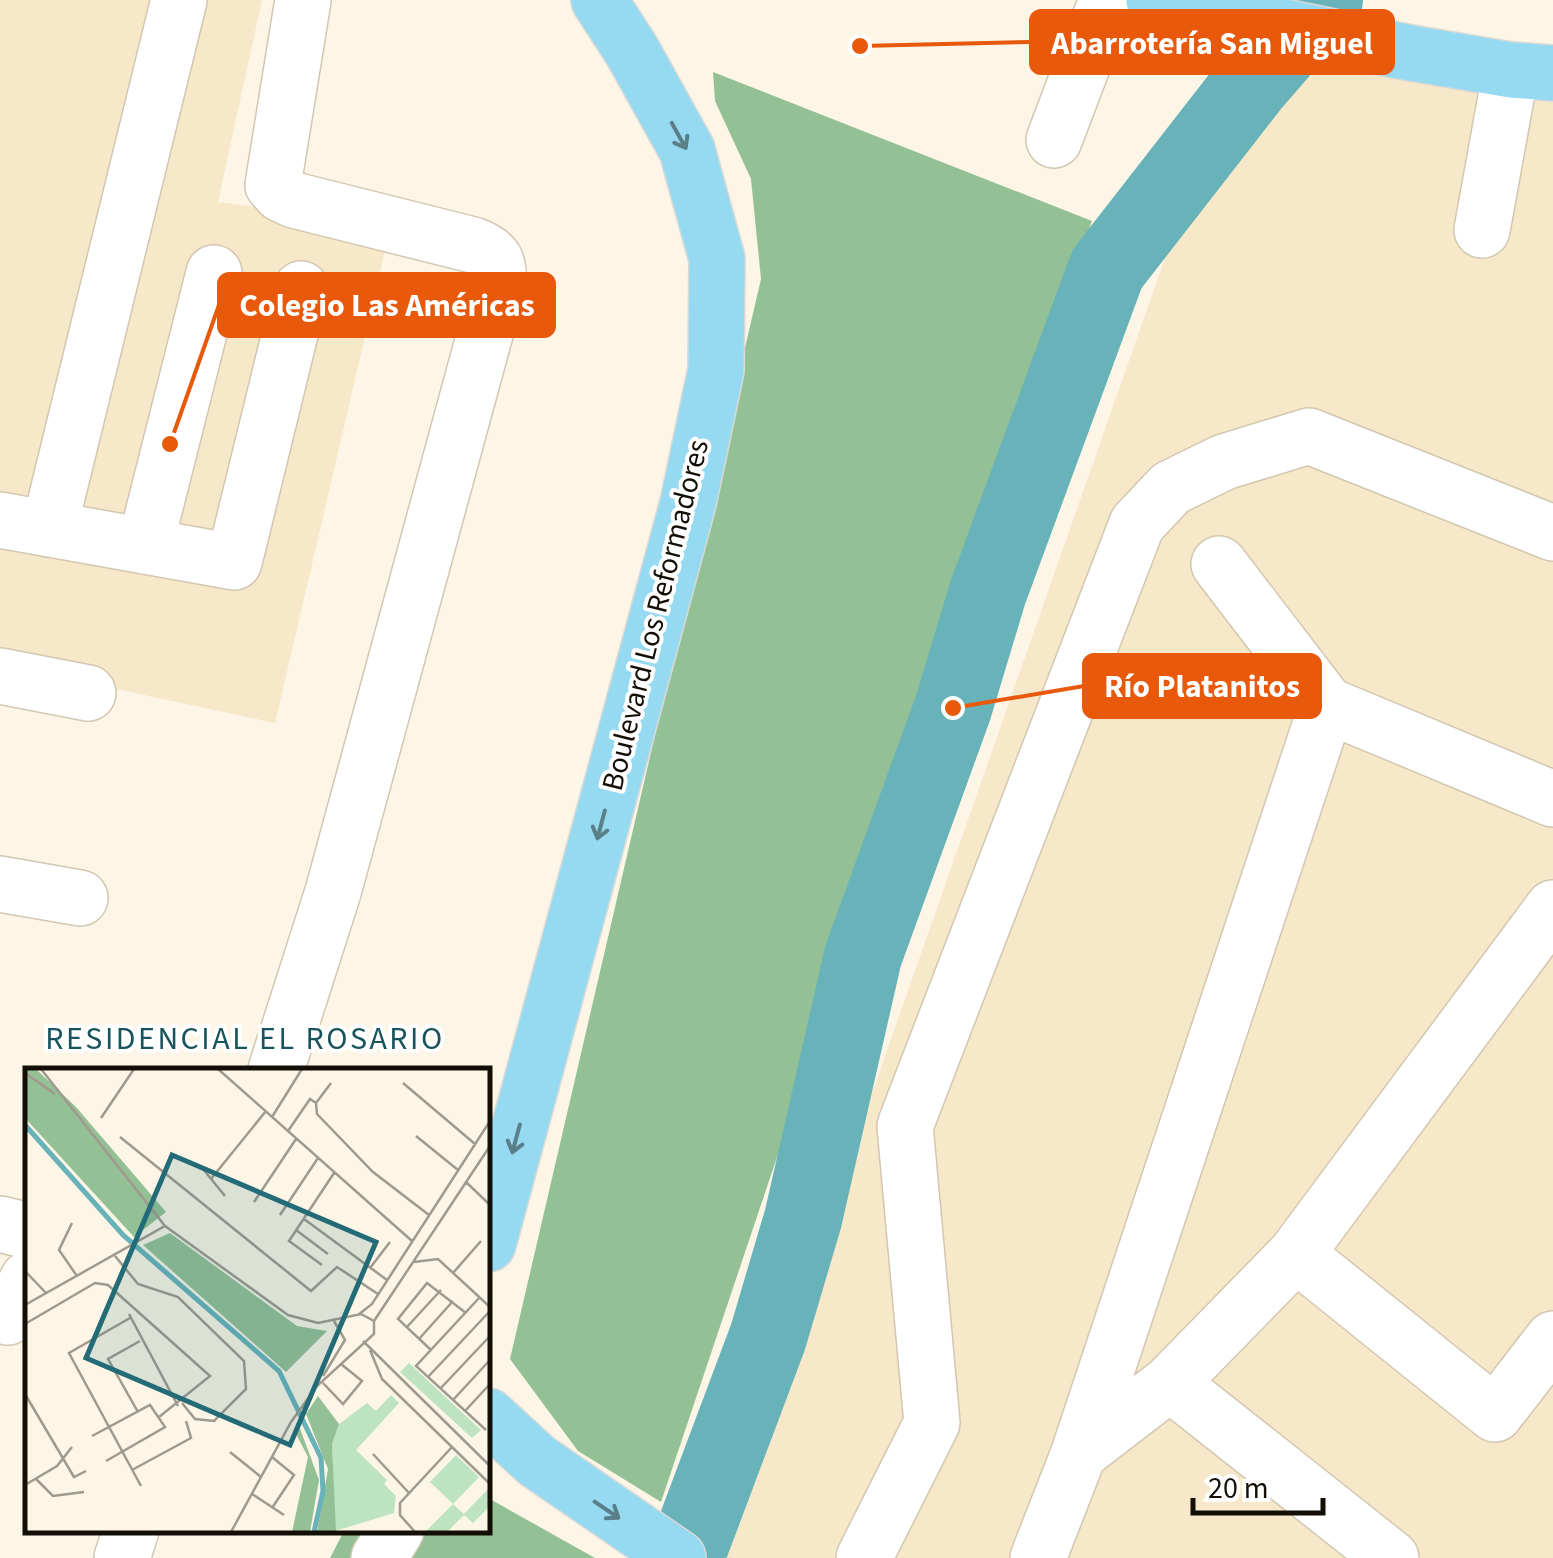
<svg xmlns="http://www.w3.org/2000/svg" width="1553" height="1558" font-family="'Source Sans 3',sans-serif">
<style>
.built{fill:#f7e8c9}
.forest{fill:#94c096}
.lines{fill:none;stroke-linecap:round;stroke-linejoin:round}
.river{stroke:#68b3ba;stroke-width:78}
.minor-casing{stroke:#d2c7b0;stroke-width:58}
.major-casing{stroke:#d9d9d7;stroke-width:58}
.minor{stroke:#fff;stroke-width:55}
.major{stroke:#95daf1;stroke-width:55}
.oneway{stroke:#5a7f88}
.labels{text-anchor:middle;stroke-width:8;stroke-linejoin:round;paint-order:stroke}
.street-label{font-size:30px;fill:#130f07;stroke:#fff}
.neighbourhood-label{font-size:32px;letter-spacing:2.5px;fill:#19535c;stroke:#fff}
.inset-river{fill:none;stroke:#68b3ba;stroke-width:5}
.inset-road{fill:none;stroke:#9f9a8d;stroke-width:2.5}
.view{fill:#236b77;fill-opacity:0.15;stroke:#236b77;stroke-width:5}
.inset-edge{fill:none;stroke:#130f07;stroke-width:5}
.leader{fill:none;stroke:#e8590c;stroke-width:4}
.callout-dot{fill:#e8590c;stroke:#fff;stroke-width:4}
.callout{fill:#e8590c;stroke:#e8590c;stroke-width:4}
.callout-label{font-size:32px;text-anchor:middle;font-weight:bold;fill:#fff}
</style>
<rect width="100%" height="100%" fill="#fdf6e7"/>
<path class="built" d="M0,0H262L218,202L391,225L275,723L0,664Z
M1301,63L1553,95V1558H709L1165,258L1147,247Z"/>
<path class="forest" d="M713,72L1092,221L661,1502L578,1451L510,1359L761,279L751,179L715,101Z
M488,1498L595,1558H330L344,1531L488,1530Z"/>
<g class="lines">
<path class="river" d="M685,1558L768,1337L803,1219L863,956L953,708L988,592L1107,269L1251,84L1324,0"/>
<defs>
<path id="minor" d="M1054,140L1107,0
M1482,230L1511,70
M0,520L234,562L301,289
M49,529L179,0
M145,546L214,273
M1219,564L1327,705
M0,676L88,693
M0,884L80,898
M276,1070L333,892L498,286C499,262 497,254 473,245L294,200L281,194L273,185L303,0
M0,1224L28,1231
M1296,1254L1495,1414L1553,1339
M8,1317L28,1279
M1170,1383L1391,1558
M1079,1453L1170,1383L1296,1254L1553,908
M122,1558L131,1530
M379,1558L396,1530
M864,1558L932,1423L905,1126L1137,524L1171,488L1224,462L1309,436L1553,533
M1038,1558L1079,1453L1327,705L1553,799"/>
<path id="major" d="M1154,0L1405,52L1511,70L1553,73
M488,1244L688,503L716,370L717,259L687,150L632,51L599,0
M488,1416L537,1461L678,1558"/>
</defs>
<use href="#minor" class="minor-casing"/>
<use href="#major" class="major-casing"/>
<use href="#minor" class="minor"/>
<use href="#major" class="major"/>
</g>
<defs><path id="oneway-shaft" d="M-6 0H5M1.5-3L5.5 0L1.5 3" fill="none" stroke-width="1.6" stroke-linecap="round" stroke-linejoin="round" transform="scale(2.5)"/></defs>
<g class="oneway">
<use href="#oneway-shaft" transform="translate(679 136) rotate(61)"/>
<use href="#oneway-shaft" transform="translate(601 825) rotate(105)"/>
<use href="#oneway-shaft" transform="translate(516 1139) rotate(105)"/>
<use href="#oneway-shaft" transform="translate(607 1510) rotate(34)"/>
</g>
<g class="labels">
<g class="street-label">
<text transform="translate(655 615) rotate(-76)" y="10">Boulevard Los Reformadores</text>
</g>
<g class="neighbourhood-label">
<text x="245" y="1049">RESIDENCIAL EL ROSARIO</text>
</g>
</g>
<g transform="translate(25 1068)">
<rect width="465" height="465" fill="#fdf6e7"/>
<path d="M384,295L456,362L447,370L375,304ZM366,327L374,335L331,382L362,412L359,416L371,428L369,445L310,463L307,376L314,356L342,335L351,343ZM431,387L454,409L428,436L439,446L464,420L465,438L448,455L439,447L422,464L401,463L428,436L405,414Z" fill="#bee3c0"/>
<path d="M0,1H11L51,39L141,144L109,169L0,50ZM145,165L272,258L302,263L261,304L118,177ZM293,328L314,356L307,376L311,464H292L303,401L281,346ZM273,355L294,412L285,464H267L283,389L270,364Z" fill="#94c096"/>
<path class="inset-river" d="M0,57L98,167L254,303L296,390L298,423L289,464"/>
<path class="inset-road" d="M16,1L140,158M193,1L387,173M0,5L30,26M306,15L291,35L292,46L348,104L404,147M378,15L450,76M247,49L277,1M76,50L109,1M263,63L285,31L291,35M391,68L433,102M95,69L286,223L312,199L353,226M178,101L200,128M186,111L241,43M441,114L465,137M229,134L271,71M255,147L293,90M279,151L362,212M47,155L34,182L52,208M271,162L303,186M90,188L113,216L153,229L219,293L221,321L189,353L170,351L157,335M389,194L413,191L465,239M297,197L264,173L309,105M345,200L365,174M0,203L21,225M428,205L456,173M455,229L391,298L461,362M0,237L140,158L263,247L293,255L336,246L349,253M104,246L153,338M333,247L347,236L465,53M105,250L44,285L116,418M0,256L70,215L83,217L185,308L134,349M381,260L416,222M394,271L428,233M338,273L465,398M345,282L357,311L465,416M406,282L373,251L402,215L441,245M298,308L320,272L309,253M403,309L465,243M298,315L318,336L337,313L316,296M415,321L465,268M0,326L49,409L61,403M428,332L465,292M440,343L465,316M113,344L83,291L115,273M67,368L125,337L140,359L81,393M205,384L236,409M348,386L384,425M247,389L269,407L247,440M107,402L166,370L161,353M11,411L28,428L59,424M0,417L32,398L47,379M227,426L259,447M206,464L266,354L292,318L349,266V253L465,78M390,464L375,447V435L427,379"/>
<path class="view" d="M147,87L351,174L265,377L61,290Z"/>
<rect width="465" height="465" class="inset-edge"/>
</g>
<path class="leader" d="M860 46L1031 42M170 444L219 305M953 708L1084 686"/>
<g class="callout-dot">
<circle cx="860" cy="46" r="10"/>
<circle cx="170" cy="444" r="10"/>
<circle cx="953" cy="708" r="10"/>
</g>
<g class="callout">
<rect x="1031" y="11" width="362" height="62" rx="10"/>
<rect x="219" y="274" width="335" height="62" rx="10"/>
<rect x="1084" y="655" width="236" height="62" rx="10"/>
</g>
<g class="callout-label">
<text x="1212" y="54">Abarrotería San Miguel</text>
<text x="387" y="316">Colegio Las Américas</text>
<text x="1202" y="697">Río Platanitos</text>
</g>
<path d="M1193 1498v15h130v-15" fill="none" stroke="#130f07" stroke-width="5"/>
<text x="1208" y="1498" font-size="30" fill="#130f07" stroke="#ffffff" stroke-width="8" paint-order="stroke">20 m</text>
</svg>
